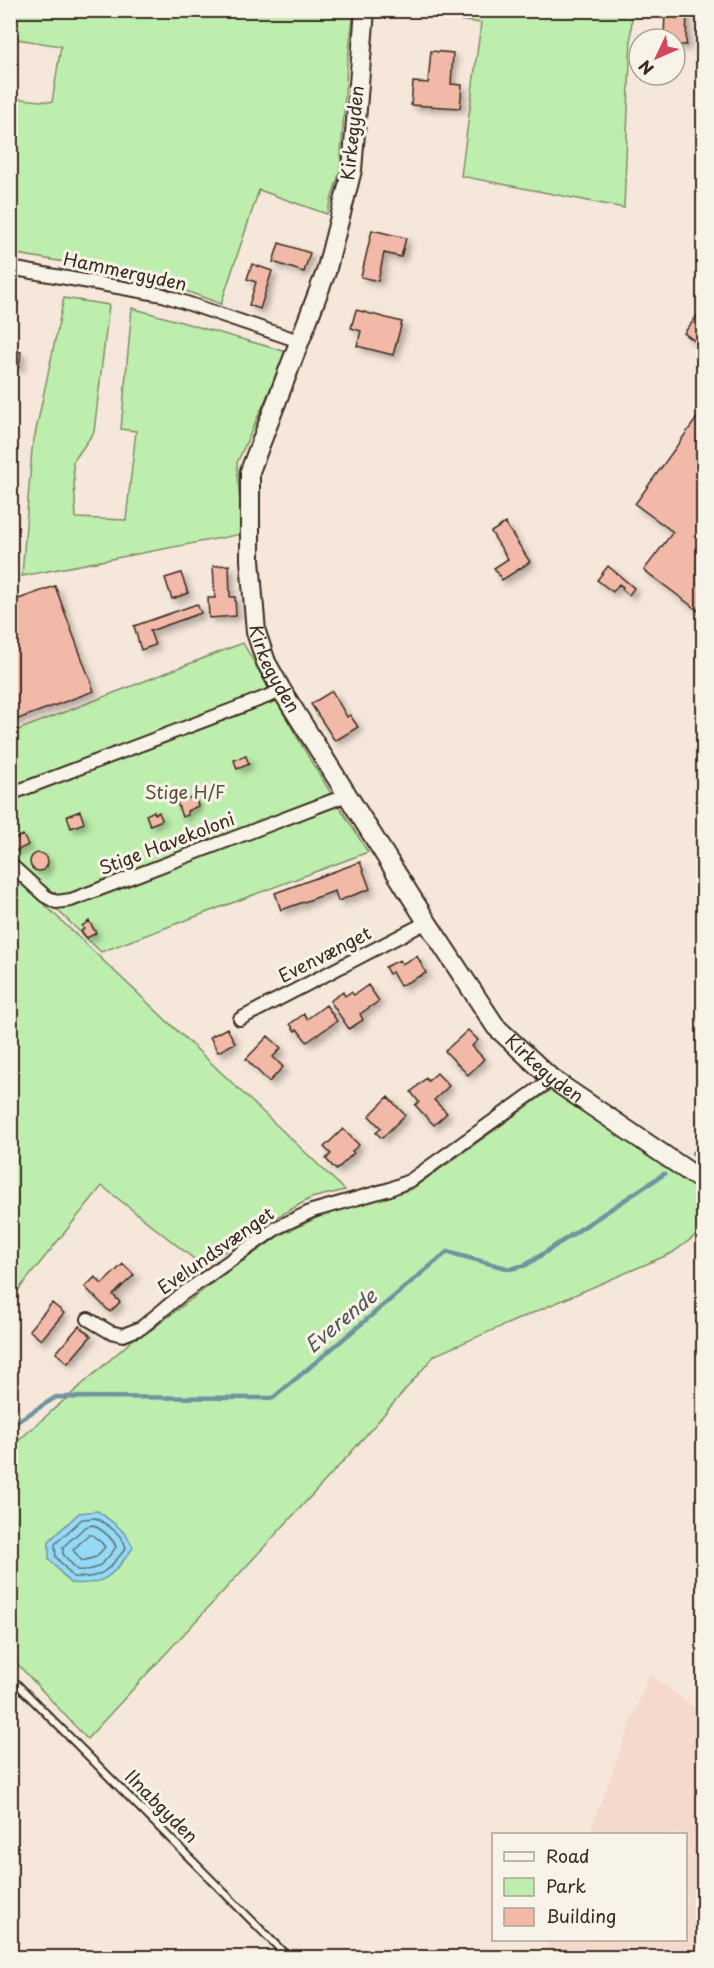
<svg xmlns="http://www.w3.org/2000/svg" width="714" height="1968" font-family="'Playpen Sans',sans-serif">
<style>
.built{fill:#f5d9cc}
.green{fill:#beeead;stroke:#7c8c66;stroke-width:1.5}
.water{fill:#94daf6;stroke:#7094a0;stroke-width:1.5}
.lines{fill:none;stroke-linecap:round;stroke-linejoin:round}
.shore{stroke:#5f7074;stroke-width:1.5}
.stream{stroke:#7094a0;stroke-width:4.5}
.building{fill:#f2b9a8;stroke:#3b2a1e;stroke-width:1.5;filter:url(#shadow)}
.lane-casing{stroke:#3b2a1e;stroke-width:10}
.street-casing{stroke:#3b2a1e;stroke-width:16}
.secondary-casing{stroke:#3b2a1e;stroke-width:22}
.lane{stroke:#f7f3e8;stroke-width:6}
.street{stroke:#f7f3e8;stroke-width:12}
.secondary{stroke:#f7f3e8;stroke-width:18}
.labels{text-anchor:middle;stroke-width:6;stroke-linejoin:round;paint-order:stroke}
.street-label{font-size:18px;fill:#3b2a1e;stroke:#f7f3e8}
.park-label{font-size:18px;fill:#55513b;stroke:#f7f3e8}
.water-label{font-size:20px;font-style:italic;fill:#515654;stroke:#f7f3e8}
</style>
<defs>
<filter id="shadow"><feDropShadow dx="4.5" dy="4.5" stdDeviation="3" flood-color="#0004"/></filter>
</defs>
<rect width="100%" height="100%" fill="#f6e7db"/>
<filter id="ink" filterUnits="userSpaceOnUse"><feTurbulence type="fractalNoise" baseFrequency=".0167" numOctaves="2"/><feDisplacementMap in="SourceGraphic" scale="12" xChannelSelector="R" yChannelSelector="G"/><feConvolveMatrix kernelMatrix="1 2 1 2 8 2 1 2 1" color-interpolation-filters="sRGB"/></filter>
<g filter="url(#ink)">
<path class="built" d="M649,1674L703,1713V1957H543L550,1940H686V1834H589Z"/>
<path class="green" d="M10,11H354L347,65L340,171L327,214L259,190L221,304L143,275L11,253V98L52,102L61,46L11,38Z
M386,11H632L624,208L461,176L481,23Z
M64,298L109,305L94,432L73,462L76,518L126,520L136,431L121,429L132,308L287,352L237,463L242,534L22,576L32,449Z
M243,643L311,761L368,852L101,952L11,866L10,733Z
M11,873L345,1190L311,1198L272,1220L203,1266L102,1186L11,1299Z
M552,1089L703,1189V1230L672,1253L435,1355L348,1456L87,1739L11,1657V1447L136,1337L151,1330L223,1275L282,1234L323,1215L412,1189Z"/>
<path class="water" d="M98,1511C112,1522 127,1531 133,1548C112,1575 107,1586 70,1583L49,1559V1541L79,1513Z"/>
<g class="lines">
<path class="shore" d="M96,1518C107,1525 123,1534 126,1548C109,1569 102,1580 73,1577L56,1557L55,1544L82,1519Z
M93,1525C102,1530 113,1538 116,1547C105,1562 98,1572 77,1570L63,1554V1547L85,1527Z
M88,1535H92L101,1542L105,1547L96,1557L82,1561L73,1550Z"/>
<path class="stream" d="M693,1153L704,1147
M10,1426L56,1397L273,1398L447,1252L510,1269L526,1265L664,1174"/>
</g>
<path class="building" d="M665,10H687L686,45H675V39H664Z
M431,51L453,53L451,84L462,85L460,108L411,105L413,82L428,83Z
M372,230L406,238L401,257L384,253L378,281L361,277Z
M279,243L310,253L304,272L273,262Z
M252,264L272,271L260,309L249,305L256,282L247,279Z
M704,307V348L684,333Z
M356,310L402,322L393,355L357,346L361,331L351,328Z
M10,351L21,352L19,367L10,366Z
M704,408V615L644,570L673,532L635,504Z
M505,523L530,562L502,580L494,568L508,559L491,532Z
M229,565L230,597H235L236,616L209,618L208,598H215L213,566Z
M608,566L634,588L629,595L622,589L623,587L619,584L613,592L597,580Z
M181,573L188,593L172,599L165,578Z
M55,586L94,691L10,722V602Z
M197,604L201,613L150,631L155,645L141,650L134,626Z
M332,691L347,717L350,715L358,727L335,741L311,704Z
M246,756L249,764L237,769L234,760Z
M195,796L198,806L187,811L188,815L182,817L177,802Z
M80,811L84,823L71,828L67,816Z
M154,811L155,814L159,812L162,820L150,825L146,815Z
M23,835L28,845L14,852L10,841Z
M30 862a9 9 0 1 1 18 0a9 9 0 1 1-18 0Z
M360,862L370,889L338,901L335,891L281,910L275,893Z
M89,921L96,933L87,938L81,931L84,929L82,926Z
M417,956L426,973L400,986L392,972L389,974L385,967L400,960L402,964Z
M368,985L379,1001L360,1014L363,1020L349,1029L330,1001L343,992L345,996L351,992L354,995Z
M326,1005L337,1021L307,1042L297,1029L295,1031L290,1024L304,1014L307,1019Z
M227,1028L235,1043L218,1052L210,1037Z
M468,1030L478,1040L472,1046L484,1059L468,1075L445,1051Z
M268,1036L281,1048L273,1057L283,1067L269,1082L246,1059Z
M437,1073L449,1086L434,1100L447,1113L434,1125L415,1105L419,1102L411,1092L426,1078L428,1081Z
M388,1097L405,1115L382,1138L376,1133L381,1128L369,1116Z
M343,1129L359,1145L352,1151L354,1153L336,1170L326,1159L331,1154L324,1147Z
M123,1264L134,1275L113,1295L120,1302L110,1312L85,1287L95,1277L102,1284Z
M52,1303L64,1313L41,1340L29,1330Z
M79,1326L91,1336L68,1363L56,1353Z"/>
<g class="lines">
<defs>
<path id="lane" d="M10,1677L289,1958"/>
<path id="street" d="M10,268L163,295L299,341
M10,794L282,691
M10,864L45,896L56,902L71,900L347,795
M240,1019L427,922
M88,1319L110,1332L123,1335L141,1328L181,1295L278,1227L312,1211L390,1189L411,1180L552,1079"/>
<g id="secondary">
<path id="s1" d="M365,10L352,170L326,272L250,471V560L256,632L266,662L282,691L427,922L496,1027L552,1079L704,1182"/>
</g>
</defs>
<use href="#lane" class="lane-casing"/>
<use href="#street" class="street-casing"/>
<use href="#secondary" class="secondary-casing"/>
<use href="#lane" class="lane"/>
<use href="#street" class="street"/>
<use href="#secondary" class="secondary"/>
</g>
</g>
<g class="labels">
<g class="street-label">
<text transform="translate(353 133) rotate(-84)" y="6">Kirkegyden</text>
<text transform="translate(125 272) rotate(12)" y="6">Hammergyden</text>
<text dy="6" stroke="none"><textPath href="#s1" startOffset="681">Kirkegyden</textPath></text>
<text transform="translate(167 844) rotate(-21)" y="6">Stige Havekoloni</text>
<text transform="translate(325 955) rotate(-27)" y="6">Evenvænget</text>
<text dy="6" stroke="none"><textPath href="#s1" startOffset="1167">Kirkegyden</textPath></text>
<text transform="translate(216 1251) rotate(-35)" y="6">Evelundsvænget</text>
<text transform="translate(161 1807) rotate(45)" y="6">Ilnabgyden</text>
</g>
<g class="park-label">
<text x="185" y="799">Stige H/F</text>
</g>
<g class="water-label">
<text transform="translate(341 1321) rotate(-40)" y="7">Everende</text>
</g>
</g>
<rect width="714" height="1968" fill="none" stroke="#f7f3e8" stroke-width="36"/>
<rect x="18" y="18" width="678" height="1932" fill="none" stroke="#3b2a1e" stroke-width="2" filter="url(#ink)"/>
<rect x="492" y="1833" width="195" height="108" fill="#f7f3e8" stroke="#aca397" stroke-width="1.5"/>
<rect x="504" y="1852" width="30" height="9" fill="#f7f3e8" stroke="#aca397" stroke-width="1.5"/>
<text x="546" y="1863" font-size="18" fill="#3b2a1e">Road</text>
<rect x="504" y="1878" width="30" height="18" fill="#beeead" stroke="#aca397" stroke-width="1.5"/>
<text x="546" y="1893" font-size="18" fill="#3b2a1e">Park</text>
<rect x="504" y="1908" width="30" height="18" fill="#f2b9a8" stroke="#aca397" stroke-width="1.5"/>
<text x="546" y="1923" font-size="18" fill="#3b2a1e">Building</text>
<g transform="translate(657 57) rotate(226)"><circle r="28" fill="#f7f3e8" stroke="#aca397" stroke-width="1.5"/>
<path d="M0-4.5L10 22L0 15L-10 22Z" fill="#d1495b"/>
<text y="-9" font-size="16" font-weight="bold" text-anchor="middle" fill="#3b2a1e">N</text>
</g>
</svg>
